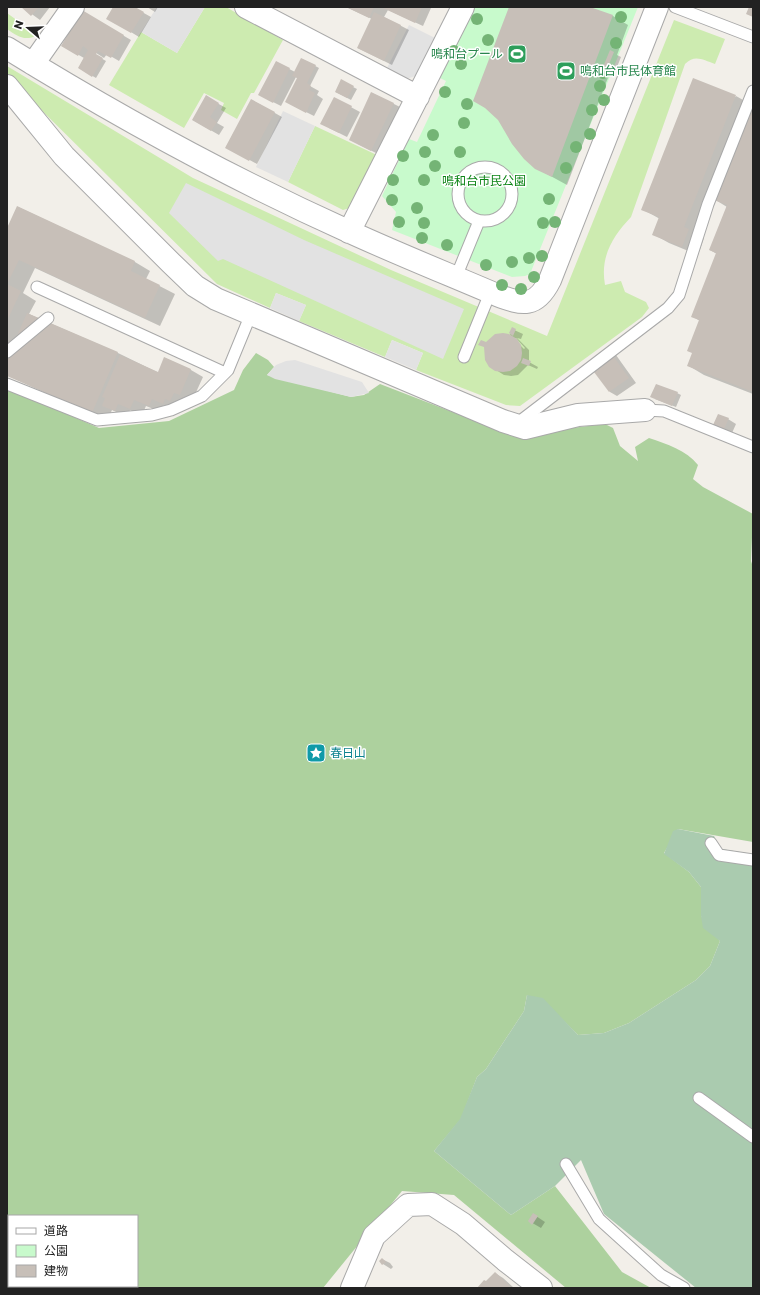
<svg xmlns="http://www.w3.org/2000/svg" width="760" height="1295" font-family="Poppins,'Noto Sans JP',sans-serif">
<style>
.grass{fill:#cdebb0}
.forest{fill:#add19e;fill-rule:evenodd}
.cemetery{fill:#aacbaf}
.park{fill:#c8facc}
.parking{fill:#e2e2e2}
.shadow{fill:#0003;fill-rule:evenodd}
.building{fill:#c7bfb8}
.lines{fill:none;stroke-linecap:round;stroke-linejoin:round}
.service-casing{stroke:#a9a9a9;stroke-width:13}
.minor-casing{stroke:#a9a9a9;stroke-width:24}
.tertiary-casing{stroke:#a9a9a9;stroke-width:24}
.service{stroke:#fff;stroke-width:11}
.minor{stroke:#fff;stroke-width:22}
.tertiary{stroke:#fff;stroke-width:22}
.tree{fill:#74b475}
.labels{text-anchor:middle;stroke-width:3;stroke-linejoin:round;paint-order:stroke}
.leisure-label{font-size:12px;fill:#27864d;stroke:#fff;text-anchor:end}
.park-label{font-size:12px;fill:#0c8416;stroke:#fff}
.culture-label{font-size:12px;fill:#0d838f;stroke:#fff;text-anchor:start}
</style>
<rect width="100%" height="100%" fill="#f2efe9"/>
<path class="grass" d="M205,7H226L283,40L254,93H251L237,119L221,110L224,103L204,93L184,128L109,85L141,32L177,53Z
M7,13L37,35C25,42 17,36 7,29Z
M674,20L725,39L715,64C703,60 695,54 685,64L631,217C612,237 600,257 605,285L621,281L625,292L646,302L649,308L642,317L520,406L506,405L416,370L423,353L392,340L385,357L299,321L306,305L276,293L270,308L217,284L7,76V66L193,178L391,270L547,336Z
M315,126L379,156L356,206L343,210L288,182Z"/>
<path class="forest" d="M256,353L268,360L274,367L267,375L351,397L364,395L380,384L512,435L605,424L613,428L620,446L638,461L635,447L649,438C667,444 686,450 698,465L693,479L703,487L753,514L751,561L753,567V842L678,829L664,853L689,872L701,887V916L720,941L710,966L696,980L629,1023L604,1033L578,1035L562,1019L527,995L524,1011L486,1069L477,1077L461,1119L434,1151L511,1215L555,1186L622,1272L651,1288H566L454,1195L402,1191L323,1288H7V388L99,428L169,421L234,390L243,370ZM9,1216H137V1286H9Z"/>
<path class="cemetery" d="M678,829L714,836L721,849L753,854V1288H696L604,1214L581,1160L555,1186L511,1215L434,1151L460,1119L477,1077L486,1069L524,1011L527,995L543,998L578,1035L604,1033L629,1023L696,980L710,966L720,941L703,928L701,916V887L689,872L664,854L673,831Z"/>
<path class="park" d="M471,7H638L530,274L525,276L512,277L392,230L396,212L382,196L409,139L417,142L446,81L438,77Z"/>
<path class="parking" d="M157,7H205L177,53L141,32Z
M409,25L437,39L419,75L406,79L386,70Z
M283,111L315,126L288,182L256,167Z
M186,183L304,240L464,309L443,359L223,259L218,261L169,213Z
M276,293L306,305L299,321L270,308Z
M392,340L423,353L416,370L385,357Z
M295,360L362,382L369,393L351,397L275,379L267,375L276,365L286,361Z"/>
<path class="shadow" d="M22,7H50L40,20Z
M114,7H133L151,17L139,37L108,18Z
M147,7H158L155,12Z
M346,7H430L431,8L423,26L388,10L384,17L409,30L392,65L358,48L372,19Z
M510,7H588L613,16L628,25L617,55L621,57L613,77L609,75L567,185L536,168Z
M83,12L131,40L119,61L107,54L104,58L93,51L92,53L106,61L96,78L79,68L84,58L63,46Z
M302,59L319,68L310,86L319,91L317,95L323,99L314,116L294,106L298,78L296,77L281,106L267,99L276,62L295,72Z
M341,81L357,89L351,100L336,92Z
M372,93L402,108L380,155L358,144Z
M736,96L752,105L753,103V394L704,375L689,366L693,353L700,321L692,316L717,254L710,250L727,207L714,199L699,236L704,238L698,255L669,243L653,234L660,219L642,209Z
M206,97L226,108L217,123L224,127L219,135L193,120Z
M334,98L360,112L347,137L329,128Z
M252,100L282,117L257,164L226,147Z
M18,207L135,262L150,271L146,279L175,294L160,326L35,268L23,293L36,301L29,314L118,353L159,373L165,358L191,370L203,377L192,401L175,410L164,405L161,412L146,406L142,415L130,410L127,417L112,410L107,421L7,375L9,358L7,356V230Z
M512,329L523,334L521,339L517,338L529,350V362L538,367L537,369L528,365L518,375L511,376L504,375L496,370L487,344L510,335ZM513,338H516L525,348L524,349Z
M608,351L616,355L636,383L617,396L610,392Z
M677,393L681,395L676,407L655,399Z
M728,419L736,424L732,433L715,425Z
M533,1214L545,1222L541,1228L529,1221Z
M382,1259L390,1263L393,1267L391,1269L383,1264Z
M495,1273L503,1278L514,1288H479Z"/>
<path class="building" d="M21,7H39L31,16Z
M113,7H135L144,12L131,33L106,19Z
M346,7H374L369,18Z
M381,7H422L415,23Z
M509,7H590L613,15L552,177L535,169L524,159L512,144L498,120L485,108L473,101Z
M749,7H753V17L746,14Z
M82,10L124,35L111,58L98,51L96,54L103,58L92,77L78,68L88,50L83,46L78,56L61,46Z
M374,12L401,25L384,61L357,48Z
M610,50L614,52L605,74L601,72Z
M301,58L316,65L307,83L311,86L309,90L315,93L306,113L285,102L297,78L292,76Z
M276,61L290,68L273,103L258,95Z
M693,78L736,95L684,227L689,229L682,247L652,235L659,217L641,210Z
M341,79L354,86L347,98L335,92Z
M371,92L394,103L371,151L349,140Z
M206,95L219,103L210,117L217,122L211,131L192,120Z
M334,97L352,106L339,133L320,124Z
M251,99L275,112L249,161L225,148Z
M753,100V392L687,366L692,353L687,351L699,320L691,317L716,253L709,250L727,205L714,200Z
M17,206L135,261L131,271L160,285L145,318L19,260L7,284L21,291L7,321V228Z
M27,313L118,352L92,413L7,376V359Z
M512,327L516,329L513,336L509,333Z
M503,333L509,334L517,339L521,345L522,353L521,360L517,366L510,371L503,372L495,371L489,367L485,360L484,347L478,345L481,340L486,342L495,334Z
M608,349L629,378L609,392L588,364Z
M120,355L158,372L164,357L191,369L180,395L174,393L170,401L165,399L163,404L152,399L149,406L134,400L130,409L118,404L115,411L102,406L105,398L102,397Z
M523,358L531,361L529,366L521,363Z
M656,384L678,392L672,406L650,397Z
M718,414L729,418L724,429L713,425Z
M533,1213L538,1216L532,1225L528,1221Z
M382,1258L386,1262L382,1265L379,1261Z
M495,1272L512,1288H477L484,1280L486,1281Z"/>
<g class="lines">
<defs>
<path id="service" d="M675,7L753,37
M458 194a27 27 0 1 1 54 0a27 27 0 1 1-54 0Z
M456,277L479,221
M37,287L225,373
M7,352L48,318
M464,357L490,293
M7,384L97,420L152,415L171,410L202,396L228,370L251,314
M645,410L664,411L753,447
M515,425L668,308L679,295L708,204L753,91
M711,843L719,855L753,860
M699,1098L753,1137
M566,1164L599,1219L661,1275L684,1288"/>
<path id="minor" d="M246,7L418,97
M7,48C117,116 232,179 350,232C398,254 448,274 497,295C523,305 536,308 550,280L657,7
M33,64L73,7
M7,86L64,156L171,263L195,286L216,299L503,421L525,428L578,415L645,410
M349,232L463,7"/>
<path id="tertiary" d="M352,1288L374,1236L408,1205L432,1204L463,1224L505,1260L541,1288"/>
</defs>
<use href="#service" class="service-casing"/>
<use href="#minor" class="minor-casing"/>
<use href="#tertiary" class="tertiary-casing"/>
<use href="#service" class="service"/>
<use href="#minor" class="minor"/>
<use href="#tertiary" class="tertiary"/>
</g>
<g class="tree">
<circle cx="621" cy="17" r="6"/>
<circle cx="477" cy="19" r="6"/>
<circle cx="488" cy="40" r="6"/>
<circle cx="616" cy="43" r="6"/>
<circle cx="454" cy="51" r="6"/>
<circle cx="461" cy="64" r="6"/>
<circle cx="603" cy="73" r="6"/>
<circle cx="600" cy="86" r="6"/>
<circle cx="445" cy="92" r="6"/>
<circle cx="604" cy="100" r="6"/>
<circle cx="467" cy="104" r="6"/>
<circle cx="592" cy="110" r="6"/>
<circle cx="464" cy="123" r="6"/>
<circle cx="590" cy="134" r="6"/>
<circle cx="433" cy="135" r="6"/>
<circle cx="576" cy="147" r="6"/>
<circle cx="425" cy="152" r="6"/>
<circle cx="460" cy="152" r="6"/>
<circle cx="403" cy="156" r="6"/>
<circle cx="435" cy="166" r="6"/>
<circle cx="566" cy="168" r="6"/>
<circle cx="393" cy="180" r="6"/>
<circle cx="424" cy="180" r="6"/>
<circle cx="549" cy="199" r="6"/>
<circle cx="392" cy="200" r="6"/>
<circle cx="417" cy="208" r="6"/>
<circle cx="399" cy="222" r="6"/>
<circle cx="555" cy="222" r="6"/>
<circle cx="424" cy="223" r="6"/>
<circle cx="543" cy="223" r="6"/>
<circle cx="422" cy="238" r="6"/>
<circle cx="447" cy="245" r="6"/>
<circle cx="542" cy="256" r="6"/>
<circle cx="529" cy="258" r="6"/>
<circle cx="512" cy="262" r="6"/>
<circle cx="486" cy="265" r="6"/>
<circle cx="534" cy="277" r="6"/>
<circle cx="502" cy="285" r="6"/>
<circle cx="521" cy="289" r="6"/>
</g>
<defs>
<symbol id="stadium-square" viewBox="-11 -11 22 22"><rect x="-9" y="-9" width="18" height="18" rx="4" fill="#2e9e5b" stroke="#fff"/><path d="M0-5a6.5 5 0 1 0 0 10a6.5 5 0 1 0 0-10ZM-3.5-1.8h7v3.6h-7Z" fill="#fff"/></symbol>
<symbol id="sight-square" viewBox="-11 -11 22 22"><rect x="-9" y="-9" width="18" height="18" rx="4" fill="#0f9aa8" stroke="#fff"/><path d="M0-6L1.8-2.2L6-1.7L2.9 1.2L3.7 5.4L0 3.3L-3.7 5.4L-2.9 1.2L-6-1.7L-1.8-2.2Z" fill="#fff"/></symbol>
</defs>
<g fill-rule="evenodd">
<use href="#stadium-square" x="506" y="43" width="22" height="22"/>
<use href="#stadium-square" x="555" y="60" width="22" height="22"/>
<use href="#sight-square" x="305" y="742" width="22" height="22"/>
</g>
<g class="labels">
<g class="leisure-label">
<text x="503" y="58">鳴和台プール</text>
<text x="580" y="75" text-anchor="start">鳴和台市民体育館</text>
</g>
<g class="park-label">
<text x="484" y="185">鳴和台市民公園</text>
</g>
<g class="culture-label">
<text x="330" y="757">春日山</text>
</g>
</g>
<rect width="760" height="1295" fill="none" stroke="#222222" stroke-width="16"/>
<rect x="8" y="1215" width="130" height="72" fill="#ffffff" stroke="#a7a7a7"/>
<rect x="16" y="1228" width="20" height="6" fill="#ffffff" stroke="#a7a7a7"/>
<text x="44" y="1235" font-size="12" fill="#222222">道路</text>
<rect x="16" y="1245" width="20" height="12" fill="#c8facc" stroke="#a7a7a7"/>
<text x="44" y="1255" font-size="12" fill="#222222">公園</text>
<rect x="16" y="1265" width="20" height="12" fill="#c7bfb8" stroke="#a7a7a7"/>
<text x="44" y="1275" font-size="12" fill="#222222">建物</text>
<g transform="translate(28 28) rotate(289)" stroke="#ffffff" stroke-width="3" paint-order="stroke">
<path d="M0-3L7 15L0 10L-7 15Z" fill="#222222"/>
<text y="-6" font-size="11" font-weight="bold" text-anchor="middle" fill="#222222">N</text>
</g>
</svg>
